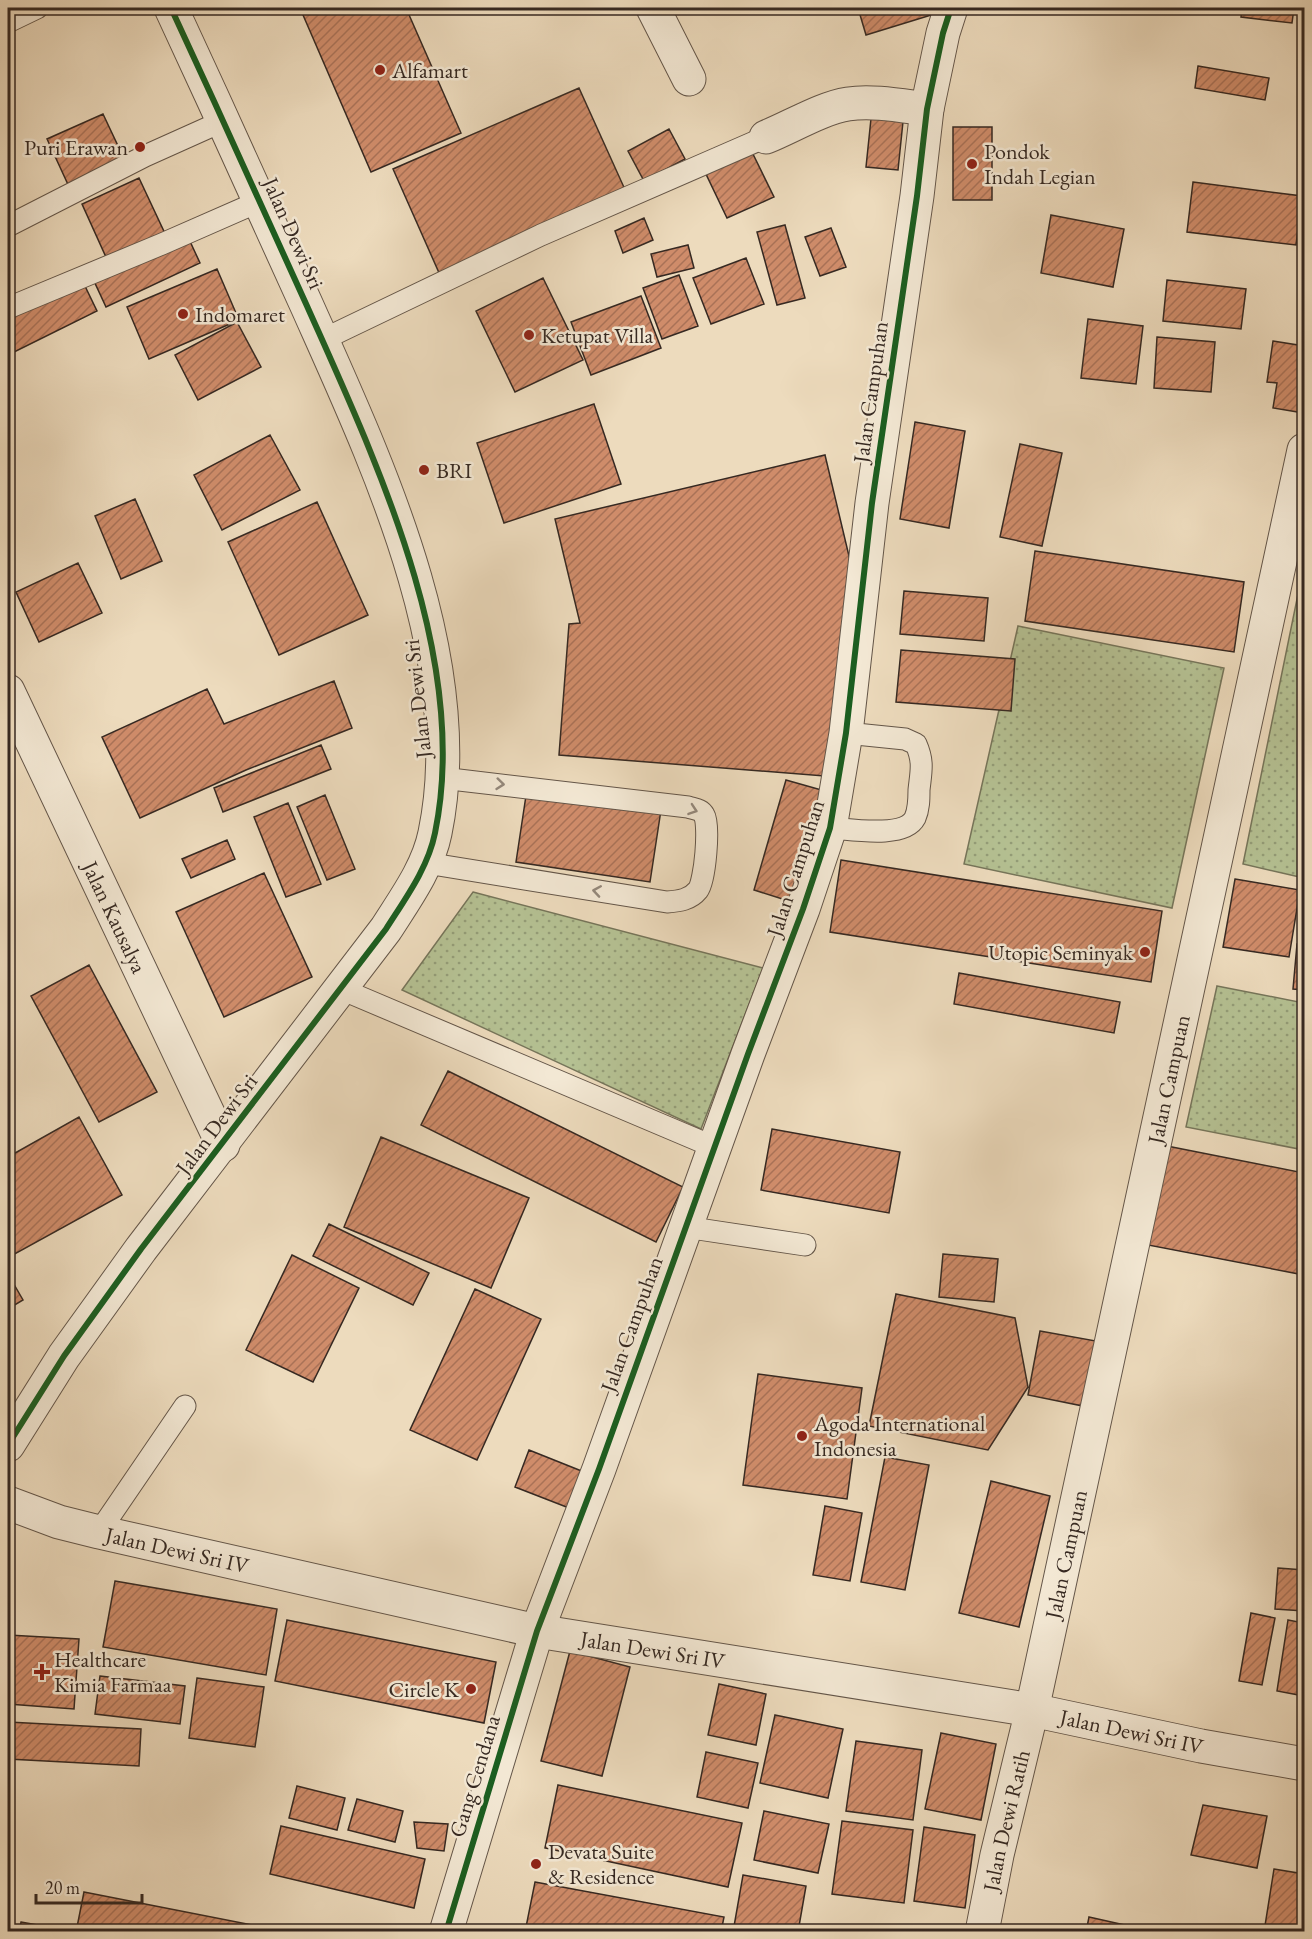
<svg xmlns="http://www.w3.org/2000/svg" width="1312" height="1939" font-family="'EB Garamond',serif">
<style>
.grass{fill:url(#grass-dots);stroke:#76755a;stroke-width:1.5}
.building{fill:url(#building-hatch);stroke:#362922;stroke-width:1.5}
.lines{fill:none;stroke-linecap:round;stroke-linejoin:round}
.service-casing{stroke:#645649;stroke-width:23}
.minor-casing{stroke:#645649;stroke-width:35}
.tertiary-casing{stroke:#645649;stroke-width:35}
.service{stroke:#f3e8d4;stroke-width:21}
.minor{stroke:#f3e8d4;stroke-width:33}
.tertiary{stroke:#f3e8d4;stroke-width:33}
.cycleway-casing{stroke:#f3e8d4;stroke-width:10}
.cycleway{stroke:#1b5e20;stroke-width:6}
.oneway{stroke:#94887b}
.poi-dot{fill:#8f2418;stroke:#f3e8d4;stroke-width:2}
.labels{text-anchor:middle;stroke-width:5;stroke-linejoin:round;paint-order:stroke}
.poi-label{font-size:22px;fill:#362922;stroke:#f3e8d4;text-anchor:start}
.street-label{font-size:22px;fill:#362922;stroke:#f3e8d4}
</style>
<defs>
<pattern id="grass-dots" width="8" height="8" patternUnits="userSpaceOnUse" patternTransform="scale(1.5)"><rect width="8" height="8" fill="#b5c193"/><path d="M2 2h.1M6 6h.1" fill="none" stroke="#949d78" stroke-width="1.8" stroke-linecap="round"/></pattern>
<pattern id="building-hatch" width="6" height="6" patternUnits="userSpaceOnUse" patternTransform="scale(1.5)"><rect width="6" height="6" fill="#cf8c6a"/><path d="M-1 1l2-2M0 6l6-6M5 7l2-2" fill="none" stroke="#a97257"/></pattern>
</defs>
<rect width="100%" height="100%" fill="#eddbbd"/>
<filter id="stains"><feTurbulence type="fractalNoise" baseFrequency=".00333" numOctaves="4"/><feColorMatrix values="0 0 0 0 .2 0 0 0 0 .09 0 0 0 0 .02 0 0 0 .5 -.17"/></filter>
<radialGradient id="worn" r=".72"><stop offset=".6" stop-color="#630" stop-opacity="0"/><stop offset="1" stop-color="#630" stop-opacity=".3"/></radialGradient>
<path class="grass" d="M1298,594L1304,595V878L1243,864Z
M1018,626L1224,668L1172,908L964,864Z
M473,892L763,968L701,1129L402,990Z
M1217,986L1304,1003V1150L1186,1127Z"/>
<path class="building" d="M300,8H406L461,133L371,172Z
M858,8H940L941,12L866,35Z
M1242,8H1294L1292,23L1241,17Z
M1198,66L1269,78L1265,100L1195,88Z
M579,88L627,194L440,275L393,169Z
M872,109L904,112L898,170L866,167Z
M103,114L127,165L71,191L47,139Z
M953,127H992V200H953Z
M669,129L685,159L644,181L628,151Z
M751,150L774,197L727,218L705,172Z
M139,178L168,240L110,266L82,204Z
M1193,182L1302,196L1296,245L1187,232Z
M1051,215L1124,229L1113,287L1041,273Z
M644,218L653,240L623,253L615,231Z
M785,225L805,298L777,305L757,232Z
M831,228L846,267L820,276L805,237Z
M188,237L200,263L106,307L94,281Z
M688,245L694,268L657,277L651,254Z
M746,258L764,304L711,324L693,278Z
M217,269L239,320L149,359L127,307Z
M679,275L698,326L662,339L643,288Z
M543,278L583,360L515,392L476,311Z
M1167,280L1246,289L1241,329L1163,321Z
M83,282L97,311L8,355V319Z
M641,296L661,348L591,375L571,322Z
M1088,319L1143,326L1136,384L1081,378Z
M237,322L261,367L198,400L175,355Z
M1157,337L1215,342L1211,392L1154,388Z
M1273,341L1304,346V413L1273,408L1277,383L1267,382Z
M594,404L621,484L504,523L477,443Z
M915,422L965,431L949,528L900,519Z
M270,435L300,490L222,530L194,475Z
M1020,444L1062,453L1042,546L1000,537Z
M825,455L858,594L837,777L559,755L569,624L580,623L555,519Z
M135,499L162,561L121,579L95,516Z
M317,502L368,615L279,655L228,542Z
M1035,551L1244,582L1234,652L1025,621Z
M78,563L102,613L39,642L16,592Z
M904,591L988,598L984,641L900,634Z
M901,650L1015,659L1011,711L896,702Z
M334,681L352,728L246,770L140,818L102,737L207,689L224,724Z
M321,745L331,769L223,812L214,788Z
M786,780L825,791L792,902L754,890Z
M527,789L661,810L650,882L516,862Z
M325,795L355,869L327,880L297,807Z
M288,803L321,884L286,897L254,817Z
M227,840L235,859L191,878L182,859Z
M841,860L1162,911L1151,982L830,932Z
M264,873L312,977L224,1017L176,912Z
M1235,879L1300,890L1289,957L1223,947Z
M1297,944L1304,945V990L1293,989Z
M89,965L157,1092L99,1122L31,996Z
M959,973L1120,1002L1114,1033L954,1004Z
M448,1071L683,1187L656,1242L421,1125Z
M79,1117L122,1195L11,1256L8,1249V1157Z
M772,1129L900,1152L889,1213L761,1190Z
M381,1137L529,1198L491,1288L344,1227Z
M1167,1146L1304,1173V1275L1148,1245Z
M329,1224L429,1273L413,1305L313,1256Z
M943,1254L998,1259L994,1302L939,1297Z
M292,1255L359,1288L313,1382L246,1350Z
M8,1274L23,1300L8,1309Z
M475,1289L541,1319L477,1460L410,1430Z
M896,1294L1015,1318L1028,1387L988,1450L869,1426Z
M1040,1331L1096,1341L1083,1406L1028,1395Z
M758,1374L862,1388L847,1499L743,1485Z
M529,1450L584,1472L569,1508L515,1487Z
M885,1457L929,1465L905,1590L861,1582Z
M991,1481L1050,1496L1019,1627L959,1613Z
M825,1506L862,1513L850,1581L813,1575Z
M1278,1568L1304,1570V1611L1275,1609Z
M115,1581L277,1609L266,1675L103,1647Z
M1251,1613L1275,1618L1262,1685L1239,1681Z
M287,1620L496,1662L484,1723L275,1681Z
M1288,1620L1304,1623V1696L1277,1691Z
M8,1635L79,1639L74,1709L8,1704Z
M570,1651L630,1667L602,1776L541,1761Z
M100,1676L185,1686L180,1724L95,1714Z
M197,1678L264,1687L255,1747L189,1738Z
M719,1684L766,1694L756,1745L708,1735Z
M775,1715L843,1729L828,1798L760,1783Z
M8,1722L141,1729L139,1766L8,1759Z
M941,1733L996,1744L981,1820L925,1809Z
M856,1741L922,1750L913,1820L846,1811Z
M706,1752L758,1763L748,1808L697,1797Z
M558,1785L742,1823L728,1887L545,1848Z
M297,1786L345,1798L337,1830L289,1818Z
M357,1799L403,1811L395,1842L348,1830Z
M1203,1805L1267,1816L1257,1868L1191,1855Z
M764,1811L829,1824L818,1873L754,1860Z
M842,1821L913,1830L904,1903L832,1894Z
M414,1822L448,1824L444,1851L417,1848Z
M281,1826L425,1859L414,1908L270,1874Z
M924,1827L975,1835L965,1908L914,1901Z
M1274,1869L1304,1874V1932H1264Z
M743,1875L806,1886L798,1932H733Z
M535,1882L724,1917L721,1932H525Z
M84,1892L272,1929L271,1932H76Z
M1089,1917L1156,1932H1086Z
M21,1922L49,1927L48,1932H19Z"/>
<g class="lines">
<defs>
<path id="service" d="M8,22L37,8
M8,226L145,156L223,121
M8,308L162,244L260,201
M322,340L541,235L766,137
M830,828C850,829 904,839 915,818C919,809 919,799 919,790C921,771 924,762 916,744L905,739L846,733
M426,863L667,902C679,901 690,900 698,890C705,881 710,825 704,815C701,809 694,809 688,807L442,778
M341,989L714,1147
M685,1227L805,1245
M99,1532L185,1406"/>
<g id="minor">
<path d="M653,8L689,79"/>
<path d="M766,137C791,127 822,108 848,104C872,100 903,106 927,109"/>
<path id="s1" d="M8,691L223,1145"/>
<path id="s2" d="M8,1503L59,1522L99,1532L537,1631L1032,1710L1201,1746L1304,1764"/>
<path d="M446,1932L537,1631L599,1469L748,1054L803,909L830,828L846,733L872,503L917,196L927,109L943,33L951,8"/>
<path id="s3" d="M982,1932L997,1855L1032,1710L1304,450"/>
</g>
<path id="tertiary" d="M8,1445L64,1356L141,1249L386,929C405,899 428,868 435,833C471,659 376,461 307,306C262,206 217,107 171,8"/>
</defs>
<use href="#service" class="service-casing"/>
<use href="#minor" class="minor-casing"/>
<use href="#tertiary" class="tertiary-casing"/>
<use href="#service" class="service"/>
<use href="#minor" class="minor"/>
<use href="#tertiary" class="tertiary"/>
<defs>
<path id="cycleway" d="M8,1445L64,1356L141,1249L386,929C405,899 428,868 435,833C471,659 376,461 307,306C262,206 217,107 171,8
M446,1932L537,1631L599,1469L748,1054L803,909L830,828L846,733L872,503L917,196L927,109L943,33L951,8"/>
</defs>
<use href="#cycleway" class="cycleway-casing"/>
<use href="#cycleway" class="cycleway"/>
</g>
<defs><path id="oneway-chevron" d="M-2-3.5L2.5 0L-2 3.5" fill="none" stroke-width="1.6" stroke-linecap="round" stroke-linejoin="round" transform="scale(1.5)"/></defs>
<g class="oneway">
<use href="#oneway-chevron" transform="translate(500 784) rotate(6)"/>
<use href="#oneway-chevron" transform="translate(693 810) rotate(19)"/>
<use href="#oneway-chevron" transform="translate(597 891) rotate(-171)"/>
</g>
<g class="poi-dot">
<circle cx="380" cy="70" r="6"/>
<circle cx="140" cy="147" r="6"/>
<circle cx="972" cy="164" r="6"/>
<circle cx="183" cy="314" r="6"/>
<circle cx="529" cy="335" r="6"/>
<circle cx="424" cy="470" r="6"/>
<circle cx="1145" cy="952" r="6"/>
<circle cx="802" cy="1436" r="6"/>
<path d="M39 1663h6v6h6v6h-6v6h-6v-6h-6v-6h6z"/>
<circle cx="471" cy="1689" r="6"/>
<circle cx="536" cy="1864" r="6"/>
</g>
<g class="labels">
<g class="poi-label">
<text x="392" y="78">Alfamart</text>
<text x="128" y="155" text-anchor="end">Puri Erawan</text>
<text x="984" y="159">Pondok<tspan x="984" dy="25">Indah Legian</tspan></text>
<text x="195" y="322">Indomaret</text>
<text x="541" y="343">Ketupat Villa</text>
<text x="436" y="478">BRI</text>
<text x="1133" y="960" text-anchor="end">Utopic Seminyak</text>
<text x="814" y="1431">Agoda International<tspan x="814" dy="25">Indonesia</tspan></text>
<text x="54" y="1667">Healthcare<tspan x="54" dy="25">Kimia Farmaa</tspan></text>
<text x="459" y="1697" text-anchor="end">Circle K</text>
<text x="548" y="1859">Devata Suite<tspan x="548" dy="25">&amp; Residence</tspan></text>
</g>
<g class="street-label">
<text transform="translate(294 233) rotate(66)" y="8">Jalan Dewi Sri</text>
<text transform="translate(870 392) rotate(-82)" y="8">Jalan Campuhan</text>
<text transform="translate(417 699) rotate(-96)" y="8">Jalan Dewi Sri</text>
<text transform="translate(795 868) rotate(-72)" y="8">Jalan Campuhan</text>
<text dy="8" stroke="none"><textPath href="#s1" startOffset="250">Jalan Kausalya</textPath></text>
<text dy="8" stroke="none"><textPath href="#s3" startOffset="873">Jalan Campuan</textPath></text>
<text transform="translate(216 1124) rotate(-53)" y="8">Jalan Dewi Sri</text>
<text transform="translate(631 1324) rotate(-70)" y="8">Jalan Campuhan</text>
<text dy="8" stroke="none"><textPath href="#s2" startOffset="176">Jalan Dewi Sri IV</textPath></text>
<text dy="8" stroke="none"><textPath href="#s3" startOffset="387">Jalan Campuan</textPath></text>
<text dy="8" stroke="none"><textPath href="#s2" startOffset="662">Jalan Dewi Sri IV</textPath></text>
<text dy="8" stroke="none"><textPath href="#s2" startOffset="1148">Jalan Dewi Sri IV</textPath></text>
<text transform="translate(474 1776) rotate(-73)" y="8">Gang Cendana</text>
<text dy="8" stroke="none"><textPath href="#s3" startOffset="114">Jalan Dewi Ratih</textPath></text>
</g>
</g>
<rect width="1312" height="1939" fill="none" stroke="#eddbbd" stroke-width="30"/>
<rect x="9" y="9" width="1294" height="1921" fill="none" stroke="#362922" stroke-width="3"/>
<rect x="15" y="15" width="1282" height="1909" fill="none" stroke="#362922" stroke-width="1.5"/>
<path d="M36 1894v9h106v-9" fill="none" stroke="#362922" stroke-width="3"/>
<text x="45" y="1894" font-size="18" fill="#362922" stroke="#f3e8d4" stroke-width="4.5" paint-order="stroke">20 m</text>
<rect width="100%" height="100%" filter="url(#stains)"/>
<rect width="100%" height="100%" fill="url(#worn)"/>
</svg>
